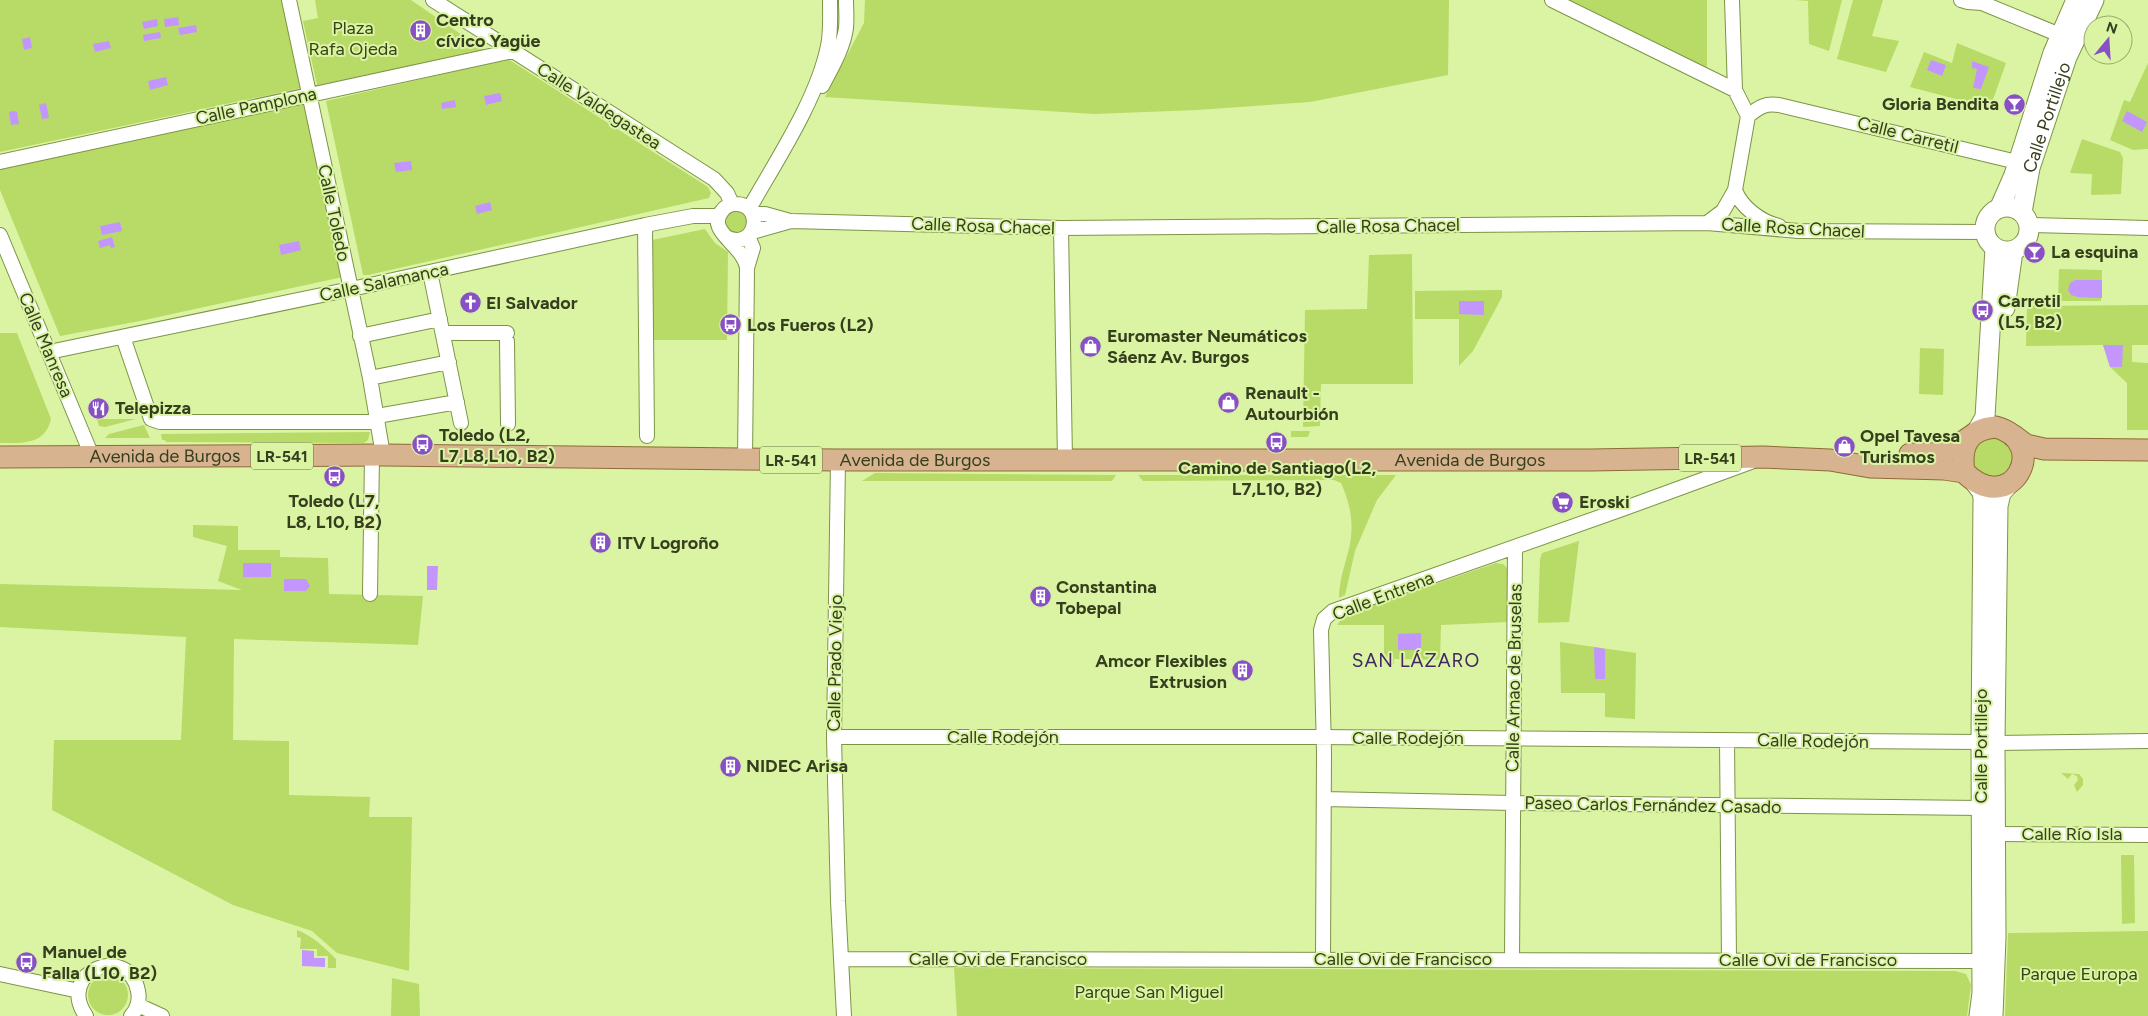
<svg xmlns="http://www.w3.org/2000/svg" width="2148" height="1016" font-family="Figtree,sans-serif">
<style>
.green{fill:#b8da66}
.water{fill:#c396fd}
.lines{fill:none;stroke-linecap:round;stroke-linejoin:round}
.street-casing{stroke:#7d9446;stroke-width:16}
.secondary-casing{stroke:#7d9446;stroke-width:21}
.primary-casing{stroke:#8e6a37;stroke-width:23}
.street{stroke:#fff;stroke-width:14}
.secondary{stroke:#fff;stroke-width:19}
.primary{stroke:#d8b38f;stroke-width:21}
.labels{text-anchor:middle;stroke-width:4;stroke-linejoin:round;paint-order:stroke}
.shield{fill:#daf4a4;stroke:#667546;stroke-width:1}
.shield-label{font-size:16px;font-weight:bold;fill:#353f1e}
.poi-label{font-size:18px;font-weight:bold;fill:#353f1e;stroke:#daf4a4;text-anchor:start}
.park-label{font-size:18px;fill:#364313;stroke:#daf4a4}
.street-label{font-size:18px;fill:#353f1e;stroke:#daf4a4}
.neighbourhood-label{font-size:19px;letter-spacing:1px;fill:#422761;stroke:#daf4a4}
</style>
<rect width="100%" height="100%" fill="#daf4a4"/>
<path class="green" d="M0,0H285L302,88L0,152Z
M315,0H411L484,50L317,85L303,21L318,18Z
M865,0H1449L1448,75L1310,102L1197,110L1094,114L825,97L864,23Z
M1568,0H1707V69Z
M1795,0H1842L1829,51L1809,44L1808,1Z
M1853,0H1883L1872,36L1899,41L1886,72L1837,59Z
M1957,43L2006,63L1990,108L1910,87L1924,52L1952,63Z
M508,59L708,187L711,193L709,198L368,275H363L326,101Z
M2148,63V149L2133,150L2110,140L2124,100L2130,102Z
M303,104L305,106L343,277L140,321L60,336L0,190V169Z
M2082,139L2120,152L2123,158L2121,194L2091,195L2092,174L2070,173Z
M725 222a11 11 0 1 1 22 0a11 11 0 1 1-22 0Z
M705,229L715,243L728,252L727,340H651L652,240Z
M1412,254L1413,384H1321L1320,426L1303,427L1305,310L1367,309L1369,255Z
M2059,269L2102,270L2101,301H2058Z
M1502,290V297L1473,351L1459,366V319H1415V291Z
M2148,305V345H2132V362L2148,363V430H2127V383L2110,367L2103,345L2026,346L2027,306Z
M0,333H17L51,419C45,445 23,443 0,443Z
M1920,348L1944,349L1943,395L1919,394Z
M97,419H136L105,427L99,426Z
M144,425L150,438H105L109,434Z
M1291,431H1310L1308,437H1291Z
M370,432L368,440L364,443L166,442L165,440H162L161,434Z
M2001,437L2016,452L2005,479L1976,475L1971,453L1980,440Z
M875,473L1116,475L1112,481H862Z
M1138,475H1396L1377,500L1355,551L1346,591L1345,595L1339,598C1339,579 1346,563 1350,544C1354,522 1350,503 1341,483L1334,480L1143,481Z
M193,525L238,526V550H280V557L328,558L329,594L423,596L418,645L234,639L233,740L289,741V795L370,797L369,817H412L409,971L337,953L312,931L233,905L52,810L54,740H181L186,637L0,627V584L242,590L218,581L227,546L193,537Z
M1579,541L1569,622L1538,623L1540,559L1542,553Z
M1496,563L1503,564L1508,569V622L1441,625L1440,660L1394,659V664H1384V625H1337L1345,615Z
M1560,642L1636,653L1635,719L1605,717V693H1561Z
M2061,773L2079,774L2083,779V785L2077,792L2074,785L2078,780L2077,776L2072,774L2068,779Z
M2121,855H2134L2135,923L2122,924Z
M297,930C313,936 324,947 336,959V968H328V956H317V949H300L301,938L297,937Z
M2148,931V1016H2005L2008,933Z
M954,968L1955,971L1966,974L1971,985L1967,1016H957Z
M88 995a20 20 0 1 1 40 0a20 20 0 1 1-40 0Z
M392,978L419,984L420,1016H391Z"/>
<path class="water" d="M178,17L179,25L165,27L164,19Z
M157,19L158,26L144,29L142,22Z
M196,25L197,32L180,35L178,28Z
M160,32L161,38L144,41L143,35Z
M30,37L32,48L24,50L22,39Z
M109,41L111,48L95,52L93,44Z
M1931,60L1946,65L1942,76L1927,70Z
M1972,61L1989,67L1981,89L1973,88L1977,69L1972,68Z
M166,77L168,85L150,90L148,81Z
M500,93L502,101L486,105L484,96Z
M455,100L456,107L442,109L441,103Z
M46,103L49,118L42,119L39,105Z
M14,111L17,112L19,124L11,125L9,112Z
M2127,111L2147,122L2142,132L2122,121Z
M411,161L412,170L396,172L394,163Z
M490,202L492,210L477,214L475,206Z
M120,222L122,231L102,235L100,226Z
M112,237L115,247L111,248L110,245L100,248L98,241Z
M299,241L301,250L281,255L279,245Z
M2075,280H2102V298L2078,297L2071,295L2068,290L2070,283Z
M1459,301H1484V315L1459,314Z
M2103,345H2123L2122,367H2110Z
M243,563H271V577H243Z
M427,566H438L437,590H427Z
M284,579H306L310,586L306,591H284Z
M1421,633V650H1398V634Z
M1594,647L1605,649V679H1595Z
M302,950L314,951V958H325V967L302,966Z"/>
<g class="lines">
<defs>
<path id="street" d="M289,0L370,378L383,455
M433,0L714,179L727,193L732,204
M1552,0L1735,90
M1961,0L1968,2L1982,3L2060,35
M822,86C832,67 843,49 846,28C847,19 846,9 846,0
M1748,116C1759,107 1765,103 1779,105L2017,162
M0,162L513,51
M1735,190C1741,207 1761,222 1779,226
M749,209C776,161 817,100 828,46C831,32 830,15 830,0
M753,214H765L790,221
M1707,223L1723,211L1735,190L1748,116L1735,90L1732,0
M645,225L647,436
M2030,225L2148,228
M1061,228L1065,460
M752,232L791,221L1061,228L1707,223L1799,231L1984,232
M0,235L92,456
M726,237C757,252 765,203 735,204C730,204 725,207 722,211C705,231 744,245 747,268L745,459
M747,268L753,248L748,236
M430,272L461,423
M443,333H507
M360,336L440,319
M123,337L151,419L160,422H377
M507,341L508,424
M49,352L370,285L645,225L693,216H719
M370,378L449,362
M377,416L457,402
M838,460L834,737L838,901L844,1016
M370,594L372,456
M834,737H1313L1981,742
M1727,740L1729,960
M1995,743L2148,741
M1324,799L1513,803L1981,808
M1996,834L2148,835
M842,959L1982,961
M1512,959L1515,547
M1323,960L1324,752L1321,630L1324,619L1333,611L1617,511L1751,462
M0,974L79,991
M138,1005L162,1016
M86,1016C55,971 129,943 138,991C140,1000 137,1010 131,1016"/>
<g id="secondary">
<circle cx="2007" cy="229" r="22"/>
<path d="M2000,207L2014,175L2053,53L2076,0"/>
<path id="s1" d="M2022,212L2030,168L2067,57L2094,0"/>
<path d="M2005,308L2013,251"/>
<path d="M1977,431L1985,417L1995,248"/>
<path d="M1972,479L1982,492L1983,498L1981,742L1982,993L1979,1016"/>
<path d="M1993,1016L1996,937L1995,743L1998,506L2001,493L2011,482"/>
</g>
<g id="primary">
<path d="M1996,427C2052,443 2011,519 1964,472C1960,446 1968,429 1996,427Z"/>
<path d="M2014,436L2026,445L2044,449L2148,450"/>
<path d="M1910,454C1938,455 1946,454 1970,437"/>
<path id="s2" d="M0,457L383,455L838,460H1591L1763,457L1830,460L1870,467L1944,469L1964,472"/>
</g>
</defs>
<use href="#street" class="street-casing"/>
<use href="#secondary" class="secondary-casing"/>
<use href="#primary" class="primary-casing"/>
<use href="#street" class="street"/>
<use href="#secondary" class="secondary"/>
<use href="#primary" class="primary"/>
</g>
<defs>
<symbol id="building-disc" viewBox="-11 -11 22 22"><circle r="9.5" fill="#894fc6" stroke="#daf4a4"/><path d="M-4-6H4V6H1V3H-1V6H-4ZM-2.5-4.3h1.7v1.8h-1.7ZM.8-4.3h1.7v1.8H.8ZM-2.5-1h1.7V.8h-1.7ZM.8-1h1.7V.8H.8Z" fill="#fff"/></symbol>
<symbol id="bar-disc" viewBox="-11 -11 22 22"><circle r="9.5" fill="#894fc6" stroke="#daf4a4"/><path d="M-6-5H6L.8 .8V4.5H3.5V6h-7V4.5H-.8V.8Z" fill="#fff"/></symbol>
<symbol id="church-disc" viewBox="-11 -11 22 22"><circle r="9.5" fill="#894fc6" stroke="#daf4a4"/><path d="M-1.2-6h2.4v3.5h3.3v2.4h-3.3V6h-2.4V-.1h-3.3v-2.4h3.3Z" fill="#fff"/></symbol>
<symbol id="bus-disc" viewBox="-11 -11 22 22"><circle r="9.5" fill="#894fc6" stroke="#daf4a4"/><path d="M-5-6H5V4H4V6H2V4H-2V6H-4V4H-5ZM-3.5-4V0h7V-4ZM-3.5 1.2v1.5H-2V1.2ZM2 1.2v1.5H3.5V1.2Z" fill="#fff"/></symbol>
<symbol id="shop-disc" viewBox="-11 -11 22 22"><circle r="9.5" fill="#894fc6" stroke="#daf4a4"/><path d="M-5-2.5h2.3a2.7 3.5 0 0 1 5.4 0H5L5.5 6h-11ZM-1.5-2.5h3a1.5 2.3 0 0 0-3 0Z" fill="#fff"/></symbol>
<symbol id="restaurant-disc" viewBox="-11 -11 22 22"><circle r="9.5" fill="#894fc6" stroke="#daf4a4"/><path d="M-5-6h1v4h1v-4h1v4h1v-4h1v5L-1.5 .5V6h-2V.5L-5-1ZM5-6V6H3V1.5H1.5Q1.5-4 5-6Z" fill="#fff"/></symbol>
<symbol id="supermarket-disc" viewBox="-11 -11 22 22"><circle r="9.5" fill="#894fc6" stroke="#daf4a4"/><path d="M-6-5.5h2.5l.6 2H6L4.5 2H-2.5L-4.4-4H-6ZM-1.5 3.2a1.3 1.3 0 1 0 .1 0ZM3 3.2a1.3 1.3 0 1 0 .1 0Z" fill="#fff"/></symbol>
</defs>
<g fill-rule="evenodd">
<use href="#building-disc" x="408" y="18" width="25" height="25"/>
<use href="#bar-disc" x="2002" y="92" width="25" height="25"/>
<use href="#bar-disc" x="2022" y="240" width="25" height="25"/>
<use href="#church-disc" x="458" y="290" width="25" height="25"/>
<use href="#bus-disc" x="1970" y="298" width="25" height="25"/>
<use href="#bus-disc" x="718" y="312" width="25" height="25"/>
<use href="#shop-disc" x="1078" y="334" width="25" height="25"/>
<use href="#shop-disc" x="1216" y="390" width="25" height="25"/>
<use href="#restaurant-disc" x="86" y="396" width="25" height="25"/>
<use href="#bus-disc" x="1264" y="430" width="25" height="25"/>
<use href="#bus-disc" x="410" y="432" width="25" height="25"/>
<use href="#shop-disc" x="1832" y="434" width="25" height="25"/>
<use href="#bus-disc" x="322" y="464" width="25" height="25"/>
<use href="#supermarket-disc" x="1550" y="490" width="25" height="25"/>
<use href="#building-disc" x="588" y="530" width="25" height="25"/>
<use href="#building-disc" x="1028" y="584" width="25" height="25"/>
<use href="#building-disc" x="1230" y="658" width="25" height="25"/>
<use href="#building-disc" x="718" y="754" width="25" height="25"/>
<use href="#bus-disc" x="14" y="950" width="25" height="25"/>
</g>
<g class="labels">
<g class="shield">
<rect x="251" y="442.5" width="62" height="27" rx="4"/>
<rect x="1679" y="444.5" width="62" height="27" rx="4"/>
<rect x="760" y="446.5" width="62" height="27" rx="4"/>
</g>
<g class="shield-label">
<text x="282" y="462">LR-541</text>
<text x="1710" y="464">LR-541</text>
<text x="791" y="466">LR-541</text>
</g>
<g class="poi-label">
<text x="436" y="26">Centro<tspan x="436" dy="21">cívico Yagüe</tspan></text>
<text x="1999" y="110" text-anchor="end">Gloria Bendita</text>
<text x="2051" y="258">La esquina</text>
<text x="1998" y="307">Carretil<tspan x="1998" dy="21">(L5, B2)</tspan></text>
<text x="486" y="309">El Salvador</text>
<text x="747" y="331">Los Fueros (L2)</text>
<text x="1107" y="342">Euromaster Neumáticos<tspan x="1107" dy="21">Sáenz Av. Burgos</tspan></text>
<text x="1245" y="399">Renault -<tspan x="1245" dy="21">Autourbión</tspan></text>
<text x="115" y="414">Telepizza</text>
<text x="439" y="441">Toledo (L2,<tspan x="439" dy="21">L7,L8,L10, B2)</tspan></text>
<text x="1860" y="442">Opel Tavesa<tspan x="1860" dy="21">Turismos</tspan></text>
<text x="1277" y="474" text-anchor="middle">Camino de Santiago(L2,<tspan x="1277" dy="21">L7,L10, B2)</tspan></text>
<text x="334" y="507" text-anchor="middle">Toledo (L7,<tspan x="334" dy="21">L8, L10, B2)</tspan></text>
<text x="1579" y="508">Eroski</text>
<text x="617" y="549">ITV Logroño</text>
<text x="1056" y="593">Constantina<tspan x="1056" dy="21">Tobepal</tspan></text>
<text x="1227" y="667" text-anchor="end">Amcor Flexibles<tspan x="1227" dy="21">Extrusion</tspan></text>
<text x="746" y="772">NIDEC Arisa</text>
<text x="42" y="958">Manuel de<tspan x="42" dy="21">Falla (L10, B2)</tspan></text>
</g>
<g class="park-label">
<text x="353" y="34">Plaza<tspan x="353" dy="21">Rafa Ojeda</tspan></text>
<text x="2079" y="980">Parque Europa</text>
<text x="1149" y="998">Parque San Miguel</text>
</g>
<g class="street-label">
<text transform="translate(256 106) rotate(-12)" y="6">Calle Pamplona</text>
<text transform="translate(599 106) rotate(33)" y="6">Calle Valdegastea</text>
<text dy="6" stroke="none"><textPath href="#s1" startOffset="98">Calle Portillejo</textPath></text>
<text transform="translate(1908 135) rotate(14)" y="6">Calle Carretil</text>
<text transform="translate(334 213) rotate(78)" y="6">Calle Toledo</text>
<text transform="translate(983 226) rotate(2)" y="6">Calle Rosa Chacel</text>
<text transform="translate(1388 226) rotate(-1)" y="6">Calle Rosa Chacel</text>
<text transform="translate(1793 228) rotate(3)" y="6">Calle Rosa Chacel</text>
<text transform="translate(384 282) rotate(-12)" y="6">Calle Salamanca</text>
<text transform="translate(46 345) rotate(67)" y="6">Calle Manresa</text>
<text dy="6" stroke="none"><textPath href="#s2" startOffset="165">Avenida de Burgos</textPath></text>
<text dy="6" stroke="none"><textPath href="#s2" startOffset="915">Avenida de Burgos</textPath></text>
<text dy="6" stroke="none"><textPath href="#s2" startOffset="1470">Avenida de Burgos</textPath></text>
<text transform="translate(1383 596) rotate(-21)" y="6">Calle Entrena</text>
<text transform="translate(835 663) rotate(-89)" y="6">Calle Prado Viejo</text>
<text transform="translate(1514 678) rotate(-89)" y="6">Calle Arnao de Bruselas</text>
<text x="1003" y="743">Calle Rodejón</text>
<text x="1408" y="744">Calle Rodejón</text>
<text transform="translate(1813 741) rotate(1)" y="6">Calle Rodejón</text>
<text transform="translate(1981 746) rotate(-90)" y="6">Calle Portillejo</text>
<text transform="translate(1653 805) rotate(1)" y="6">Paseo Carlos Fernández Casado</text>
<text x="2072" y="840">Calle Río Isla</text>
<text x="998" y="965">Calle Ovi de Francisco</text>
<text x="1403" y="965">Calle Ovi de Francisco</text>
<text x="1808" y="966">Calle Ovi de Francisco</text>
</g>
<g class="neighbourhood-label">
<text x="1416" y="667">SAN LÁZARO</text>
</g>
</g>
<g transform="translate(2108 40) rotate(18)"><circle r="24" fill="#daf4a4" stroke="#98ac6e"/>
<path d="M0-4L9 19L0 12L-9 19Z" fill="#894fc6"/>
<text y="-8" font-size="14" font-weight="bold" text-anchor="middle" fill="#353f1e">N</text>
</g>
</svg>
